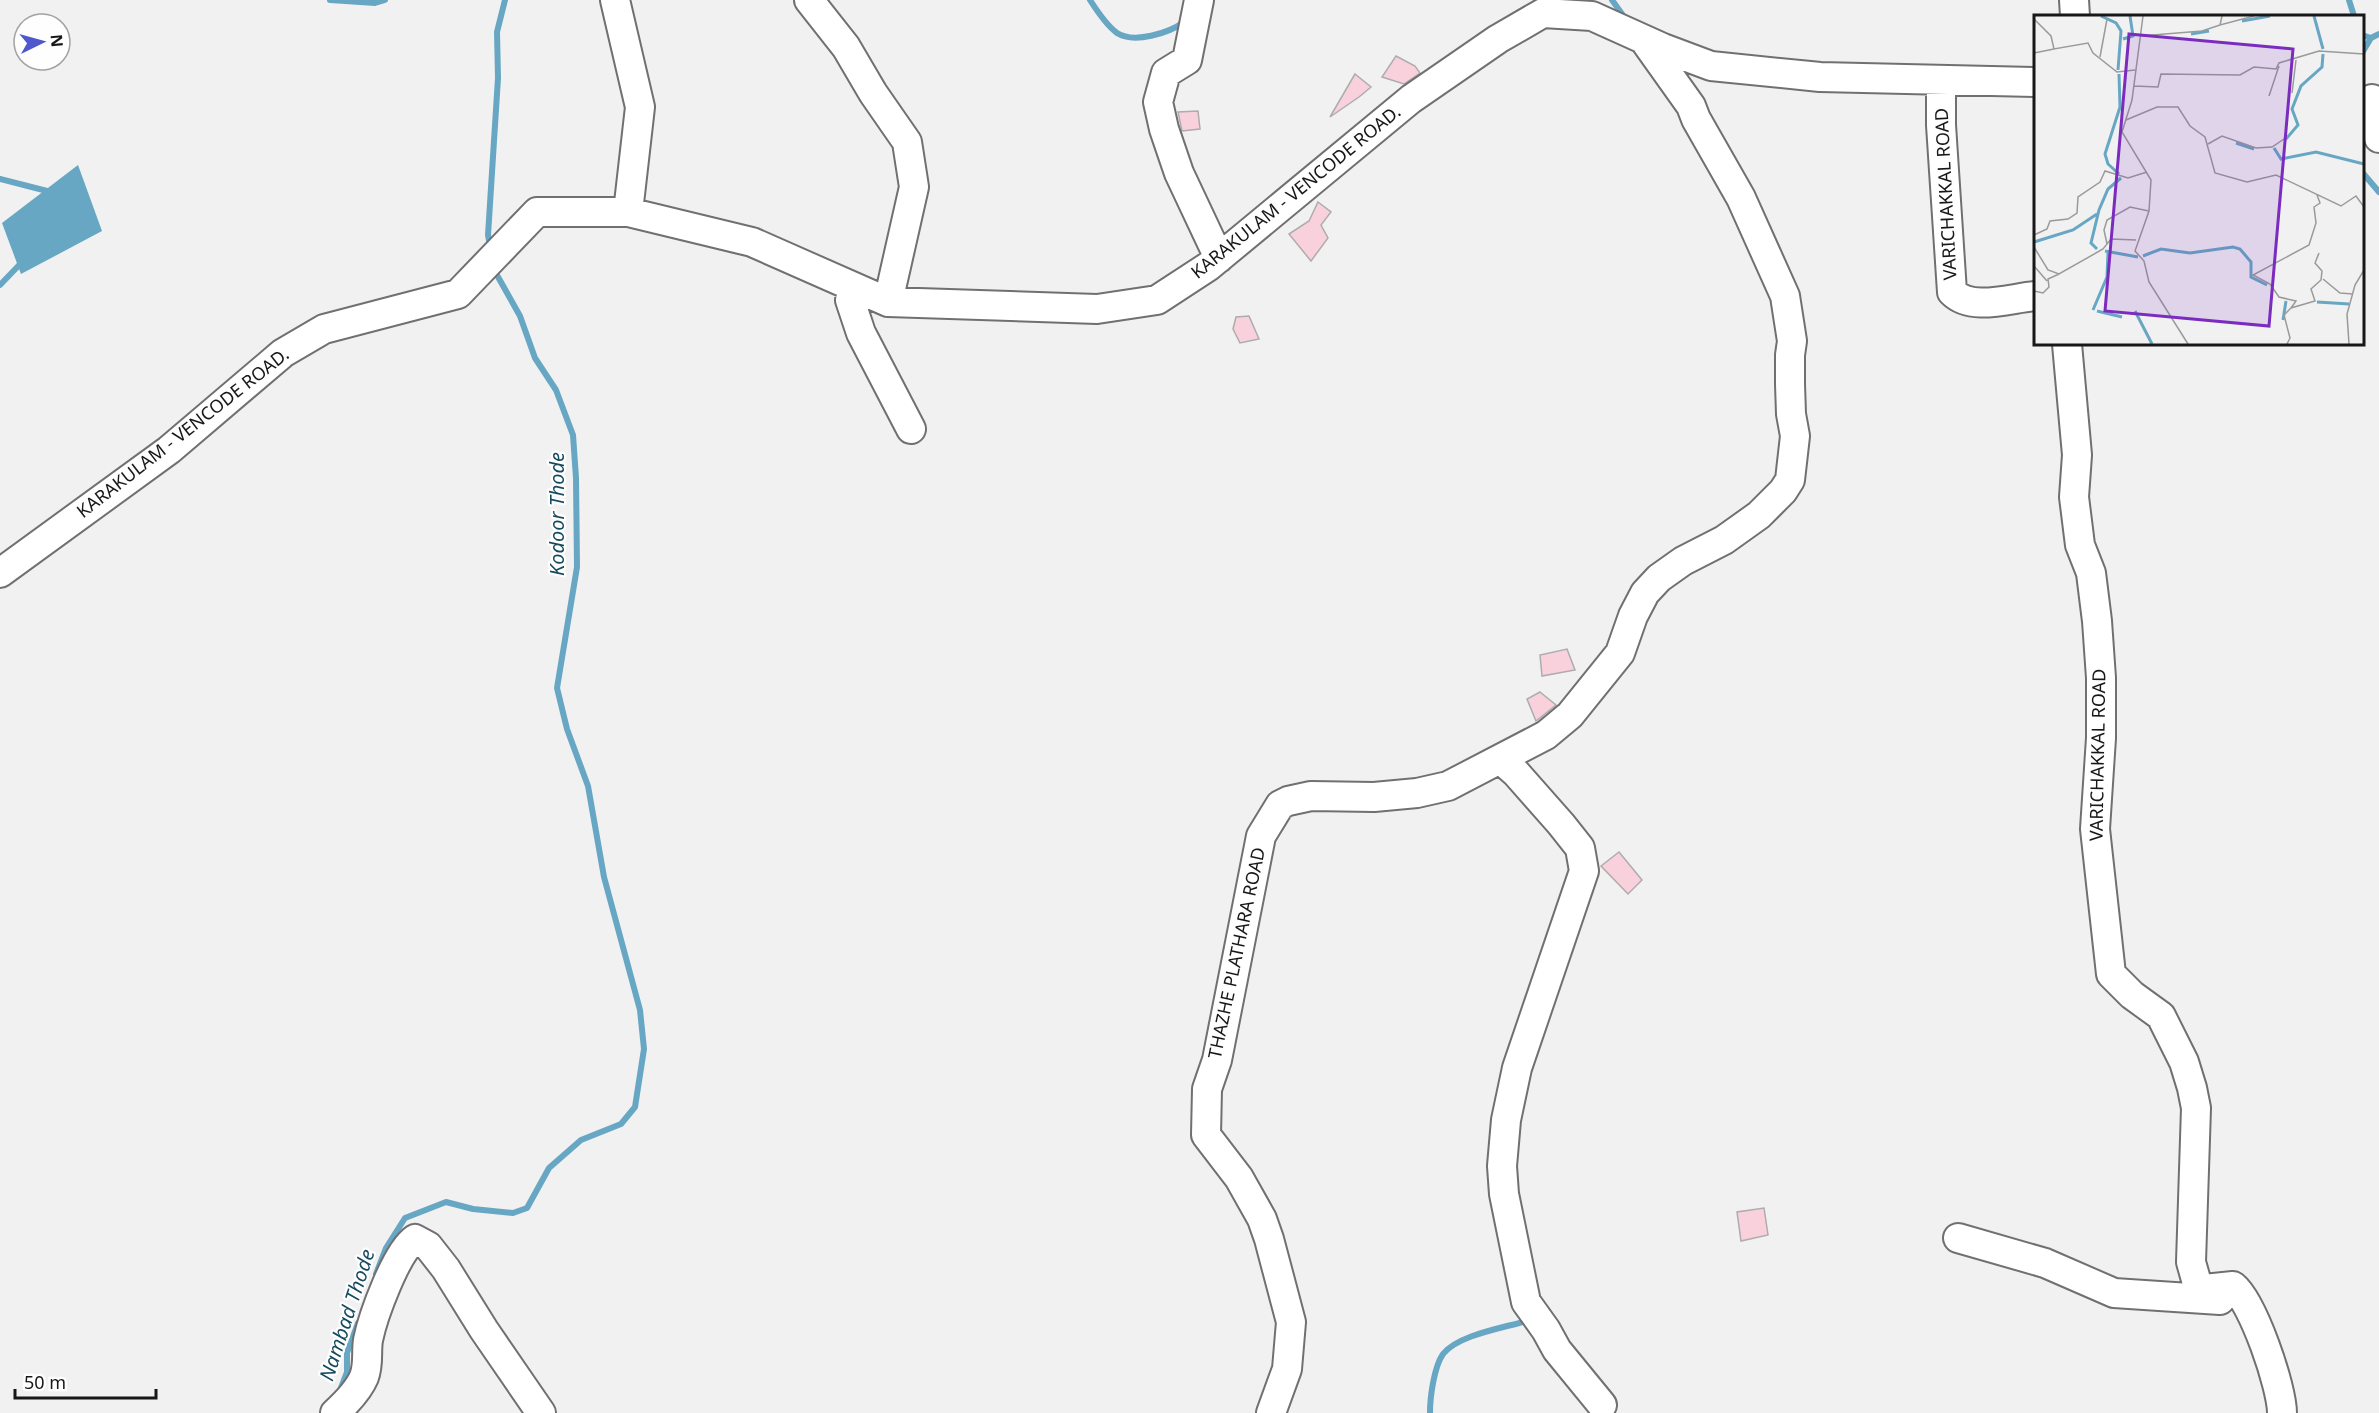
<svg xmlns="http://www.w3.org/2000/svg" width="2379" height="1413" font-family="'Noto Sans',sans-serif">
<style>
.water{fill:#67a7c3}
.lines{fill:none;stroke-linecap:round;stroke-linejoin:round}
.stream{stroke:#67a7c3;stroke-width:6}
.building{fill:#f8d1dc;stroke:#aeacad;stroke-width:1.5}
.minor-casing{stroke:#707072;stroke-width:32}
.minor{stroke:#fff;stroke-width:28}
.labels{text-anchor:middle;stroke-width:4.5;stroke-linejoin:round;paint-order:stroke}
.street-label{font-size:18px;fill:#171717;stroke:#fefeff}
.water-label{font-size:20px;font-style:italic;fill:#154a5f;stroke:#fefeff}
.inset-river{fill:none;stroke:#67a7c3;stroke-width:3}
.inset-road{fill:none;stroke:#9a9a9a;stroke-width:1.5}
.view{fill:#7b2cbf;fill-opacity:0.15;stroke:#7b2cbf;stroke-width:3}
.inset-edge{fill:none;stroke:#171717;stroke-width:3}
</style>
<rect width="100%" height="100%" fill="#f1f1f2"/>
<path class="water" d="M78,165L102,231L21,274L2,223Z"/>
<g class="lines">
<path class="stream" d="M330,0L375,3L385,0
M1090,0C1097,11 1106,25 1117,33C1134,44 1169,33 1184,22
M1612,0L1627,21
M2349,0L2354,16
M2362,35L2371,38L2379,34
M2362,53L2371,38
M2362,172L2379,192
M0,179L51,192
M490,246L488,235L498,78L497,32L505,0
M0,285L23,261
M376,1274L386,1248L405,1218L446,1202L473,1209L513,1213L527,1208L549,1168L581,1140L621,1124L635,1107L644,1049L640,1010L604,877L588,786L567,729L557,688L577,567L576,478L573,435L556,390L535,358L520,316L493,268
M339,1393L347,1372V1353L358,1323
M1430,1413C1430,1397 1434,1367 1443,1354C1458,1335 1503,1328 1526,1321"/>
</g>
<path class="building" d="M1396,56L1415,66L1420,73L1404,84L1382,77Z
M1355,74L1371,87L1359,97L1330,117Z
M1198,111L1200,129L1182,131L1178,112Z
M1318,202L1331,212L1321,225L1328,238L1311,261L1289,234L1309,221Z
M1249,316L1259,339L1240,343L1233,329L1236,317Z
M1567,649L1575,670L1542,676L1540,655Z
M1540,692L1556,705L1536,721L1527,699Z
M1619,852L1642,880L1628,894L1601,866Z
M1764,1208L1768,1235L1741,1241L1737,1212Z"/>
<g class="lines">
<defs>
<path id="minor" d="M615,0L640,107L628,212
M809,0L846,47L873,93L907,142L914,187L888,302
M1199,0L1187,60L1166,73L1158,102L1164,129L1179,173L1219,258
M2074,0L2075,16
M1941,80V125L1952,292C1972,312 2010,298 2036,296
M2372,99L2379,138
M855,288L850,300L861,333L911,429
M2067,344L2077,455L2074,497L2080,545L2091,573L2097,621L2101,678V738L2095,829L2111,974L2132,995L2161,1016L2184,1062L2192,1088L2196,1108L2191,1262L2198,1287L2204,1289L2233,1286C2253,1302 2282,1387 2282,1413
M0,573L169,450L283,353L324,329L458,294L537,212H628L752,242L888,302L1097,309L1157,300L1209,266L1411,99L1498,39L1543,13L1592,16L1663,48L1711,66L1820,77L2036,82
M1500,759L1516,773L1561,824L1580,848L1584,871L1517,1068L1506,1120L1502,1166L1504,1194L1526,1302L1546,1330L1557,1350L1602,1405
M1958,1238L2045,1263L2114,1293L2220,1300
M335,1413C346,1403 358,1391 364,1377C369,1364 366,1352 368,1340C373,1316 396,1252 415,1239L428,1246L446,1269L484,1330L541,1413
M1271,1413L1287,1369L1291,1322L1269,1239L1262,1219L1239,1178L1206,1135L1207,1089L1217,1060L1261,836L1280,805L1288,801L1311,796L1374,797L1417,793L1448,786L1546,735L1570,715L1620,653L1633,616L1645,593L1659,578L1683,561L1724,540L1759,515L1783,491L1790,480L1795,436L1791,414L1790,384V355L1792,341L1785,296L1741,198L1696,119L1691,106L1644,40"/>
</defs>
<use href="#minor" class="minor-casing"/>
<use href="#minor" class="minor"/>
</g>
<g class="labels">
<g class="street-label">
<text transform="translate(1296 192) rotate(-39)" y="6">KARAKULAM - VENCODE ROAD.</text>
<text transform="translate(1946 194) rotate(-93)" y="6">VARICHAKKAL ROAD</text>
<text transform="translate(183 433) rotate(-38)" y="6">KARAKULAM - VENCODE ROAD.</text>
<text transform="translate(2098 755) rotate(-89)" y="6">VARICHAKKAL ROAD</text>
<text transform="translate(1237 953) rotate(-78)" y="6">THAZHE PLATHARA ROAD</text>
</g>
<g class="water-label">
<text transform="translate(557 514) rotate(-90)" y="7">Kodoor Thode</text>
<text transform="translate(347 1315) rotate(-72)" y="7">Nambad Thode</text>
</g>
</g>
<g transform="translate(2034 15)">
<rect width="330" height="330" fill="#f1f1f2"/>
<path class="inset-river" d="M67,1L82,8L87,16L84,55M280,1L289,34M208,6L236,1M157,19L175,16M89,24L99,21L96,1M85,59L86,92L71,139L74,149L85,159M252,124L264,110L258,94L267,71L288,52L289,39M202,128L220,134M240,133L247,144L282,137L330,149M0,227L39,215L63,199M63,234L57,228L65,195L74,174L87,163M71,236L104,242M109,241L127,234L156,238L199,232L206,234L217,247V262L233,270M283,287L315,289M59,295L73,262L74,237M63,296L88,302M101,296L118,329M249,305L252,286"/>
<path class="inset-road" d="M109,1L98,85L88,117L117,165L115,196L101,236L110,246L115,267L154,329M188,1L186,10L220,1M0,4L17,21L20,34L54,28L59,38L83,57L101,55M106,21L168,16L186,10M0,38L20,34M66,42L73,4M100,71L124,72L127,59L206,60L220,52L242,54L245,48L285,36L330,39M258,78L262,45M235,81L245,51M92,105L123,92H144L156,111L171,122L181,158L213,167L242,160L307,191L322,181L330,192M174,129L188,121L222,133L238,132L250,124M0,220L13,214L16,206L34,204L43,198L44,182L66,167L71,156L94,163L113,157M73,229L70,215L73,205L96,192L115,196M0,232L14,255L25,259L69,234L77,224L102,225M0,251L13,266M289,264L306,278L319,279M0,276L9,278L15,272L14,264L25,259M257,293L262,286L245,282L236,269L219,260L275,230L282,208L280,192L286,188L283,180M253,329L256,323L250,300L257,293L281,286L277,274L287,265L288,256L281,248L285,238M315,329L313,299L321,270L330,255"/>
<path class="view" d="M95,19L259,34L235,311L71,296Z"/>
<rect width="330" height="330" class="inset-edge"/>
</g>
<g transform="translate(42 42) rotate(85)"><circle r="28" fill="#fefeff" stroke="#a2a2a2" stroke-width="1.5"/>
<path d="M0-4.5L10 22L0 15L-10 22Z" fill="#4f57cd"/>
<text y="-9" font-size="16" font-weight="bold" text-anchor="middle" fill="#171717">N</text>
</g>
<path d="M15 1389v9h141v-9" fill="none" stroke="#171717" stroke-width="3"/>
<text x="24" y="1389" font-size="18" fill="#171717" stroke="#fefeff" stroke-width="4.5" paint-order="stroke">50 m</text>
</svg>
